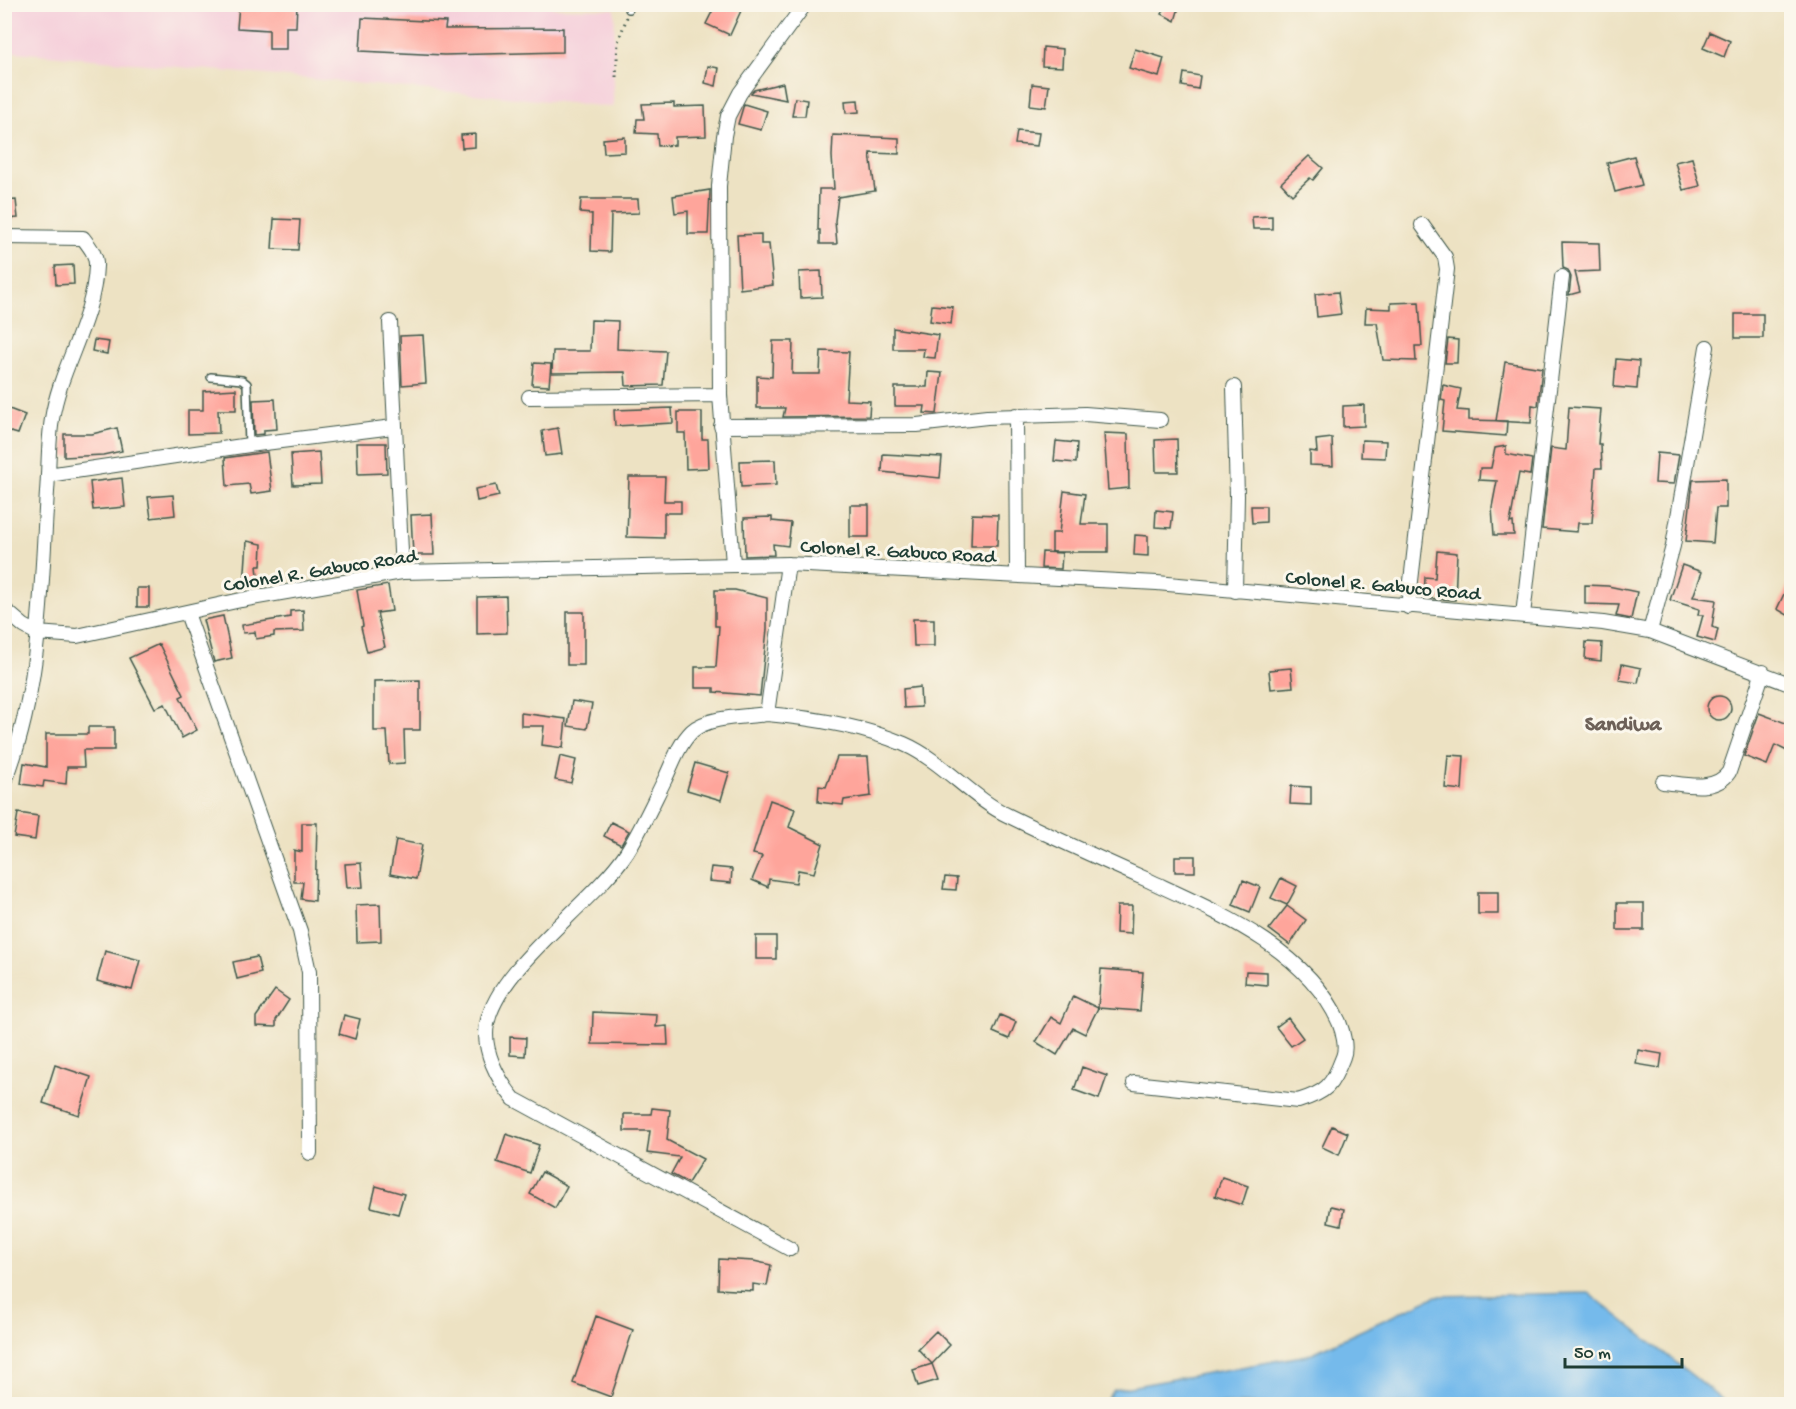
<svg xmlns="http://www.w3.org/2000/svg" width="1796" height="1409" font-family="'Gochi Hand',sans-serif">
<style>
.built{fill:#f5cfda}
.water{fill:#74baeb;stroke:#4a7c90;stroke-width:1.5}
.building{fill:#fea59b}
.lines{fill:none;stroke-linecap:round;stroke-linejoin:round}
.lane-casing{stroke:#3e5649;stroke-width:10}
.street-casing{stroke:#3e5649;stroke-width:16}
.path{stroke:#3e5649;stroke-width:3;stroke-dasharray:1.5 4.5;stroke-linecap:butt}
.lane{stroke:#fff;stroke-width:7}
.street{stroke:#fff;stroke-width:14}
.labels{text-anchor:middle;stroke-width:6;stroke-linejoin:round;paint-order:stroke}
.street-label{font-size:20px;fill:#1f3d34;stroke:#fbf7ec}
.neighbourhood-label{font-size:21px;font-weight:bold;fill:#6d6158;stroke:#fbf7ec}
</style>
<rect width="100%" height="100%" fill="#fbf7ec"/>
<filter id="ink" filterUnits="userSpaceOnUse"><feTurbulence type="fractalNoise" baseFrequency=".0167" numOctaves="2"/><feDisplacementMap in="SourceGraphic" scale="12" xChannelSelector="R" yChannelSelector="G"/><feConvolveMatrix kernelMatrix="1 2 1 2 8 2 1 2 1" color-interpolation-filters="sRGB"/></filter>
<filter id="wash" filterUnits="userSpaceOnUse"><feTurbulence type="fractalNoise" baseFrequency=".008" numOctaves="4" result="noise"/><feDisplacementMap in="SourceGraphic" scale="24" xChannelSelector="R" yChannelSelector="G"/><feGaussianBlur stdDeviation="1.35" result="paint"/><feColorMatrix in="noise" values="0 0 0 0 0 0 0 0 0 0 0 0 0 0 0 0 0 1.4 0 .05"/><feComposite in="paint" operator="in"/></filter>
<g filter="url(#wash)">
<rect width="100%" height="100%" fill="#ede2c3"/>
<path class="built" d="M552,4V8L615,9L613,107L5,51L4,5Z"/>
<path class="water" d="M1589,1293L1728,1404H1104L1113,1390L1308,1355L1436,1296Z"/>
<g id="blocks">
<path class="building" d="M239,4H297L296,27H286V49H269V30L237,28Z
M716,4H744L730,35L706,24Z
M1167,4H1180L1175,21L1162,14Z
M362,18L446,22L445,29L563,28V52L444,55L360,51Z
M1710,32L1730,41L1724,57L1703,48Z
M1043,47L1063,49L1062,67L1042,66Z
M1135,49L1164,58L1159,77L1129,68Z
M708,66L719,68L716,86L705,83Z
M1184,73L1200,76L1198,89L1182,86Z
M783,83L786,100L751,93L754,90Z
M1032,84L1049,86L1046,107L1030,105Z
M795,98L807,100L805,116H792Z
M858,100L859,112L846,113L845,101Z
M674,103V107L705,106L706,136L675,137V145L658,146L657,134L636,133L637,119H644L642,104Z
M744,104L767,111L761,130L738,124Z
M1017,131L1039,133L1037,146L1015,144Z
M475,134V147L462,148L461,135Z
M833,135L899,138V154L870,153L875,191L838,197L835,221L837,244H820V230H818L819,189H834L832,156Z
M625,137V152L604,153L603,139Z
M1309,156L1323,168L1313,180L1310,178L1292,195L1281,183Z
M1634,156L1642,185L1615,192L1607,163Z
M1692,158L1700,186L1683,190L1675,162Z
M710,190L708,234H688V211L675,213L673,196Z
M581,199H638L639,213L611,214L610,252L591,251L592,214L580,213Z
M16,200L18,218L4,219V201Z
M1272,216V229H1253L1252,217Z
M274,219L300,220L298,250L272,249Z
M761,234V244H769L773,285L740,289L737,235Z
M1562,242L1599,243L1600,271L1575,272L1580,292L1569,295L1571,277L1568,270L1563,268Z
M73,265L74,284L56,285L55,266Z
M821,271L822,297L800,298L799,272Z
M1338,292L1341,314L1317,317L1315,294Z
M1419,302L1422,346H1415L1416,361L1383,360L1377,323H1365L1366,308L1391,309V303Z
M932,305L953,307L951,324L930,321Z
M1735,314H1763V338H1735Z
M591,320L618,321L617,349L666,351L663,385L626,386L625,372L552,373L553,351H590Z
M893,328L938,335L935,358L923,357L924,349H893Z
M423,335L426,383L402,385L400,336Z
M1448,339L1458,340L1457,363H1445Z
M94,340L109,342L107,354L92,351Z
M773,341H793L792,374H820L821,351L849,352L846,400L870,401L869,416L783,417L785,408H757V376L772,377Z
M1616,359L1639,361L1637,389L1614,387Z
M1505,362L1542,368L1538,406L1532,405L1531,423L1496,421Z
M534,363L551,364L549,386L532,385Z
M928,372L942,373L937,414L924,413L925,406H895V387H927Z
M1443,385L1461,389L1457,410L1469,411V420L1507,421L1506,436L1442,431L1445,401L1441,400Z
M236,389V410H218L219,433L188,434V410H203V391Z
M275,399L277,429L264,430V434L254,435L253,400Z
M1364,405V426L1343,427V406Z
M4,407L25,415L18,434L4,430Z
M1569,407L1601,409L1598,444H1601L1602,468H1596L1592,523H1578L1577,532L1542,529L1551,448L1566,450Z
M672,408L673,423L615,426L614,410Z
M678,412H702V439H708L709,468L686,469L685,433H678Z
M117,428L122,451L103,455L64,457V434H92Z
M558,428L562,454L545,456L542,431Z
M1104,433L1128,434L1129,488L1108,490Z
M1332,438L1333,466L1310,465V451L1317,452L1316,440Z
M1177,439L1178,472H1156L1155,440Z
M1362,440L1386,441L1385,458L1361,457Z
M1056,441L1077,443L1076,463L1054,461Z
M357,443H386L387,473L358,474Z
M1506,446V454L1532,459L1530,475L1519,473L1510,523L1513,522L1514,535H1494L1492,507L1497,481L1479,480L1480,468H1491L1495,448Z
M267,452L272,491L251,494L249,484L227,486L225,458Z
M319,452L321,484L293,485L291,454Z
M1657,453L1679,455L1674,484L1655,483Z
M883,454L942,457L940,478L882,472Z
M775,460L776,485L741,487L740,461Z
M629,477H665L664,501H681V513H664V538L627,537Z
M122,478L125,507L93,510L90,482Z
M1726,479V508H1716L1713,543L1686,541L1693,480Z
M496,485L499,496L477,501L475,489Z
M1064,491L1085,494L1081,524H1108V552H1052V533H1059Z
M173,495L175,515L151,518L148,497Z
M850,505H869V537H850Z
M1251,506H1266V522L1252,523Z
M1156,510L1173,512L1171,528L1155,527Z
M432,514L434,555H413L411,515Z
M972,514L998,515L997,546H971Z
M772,517V521L791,523L788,546L773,544L774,555L745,556L744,518Z
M1135,535L1148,536V556L1134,555Z
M247,541L262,544L261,566H257L259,584L244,586Z
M1437,551L1457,553L1455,600L1424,598L1425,577L1435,578Z
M1042,552L1062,553L1061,569L1041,568Z
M1682,565L1702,572L1693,597L1716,600L1712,627L1718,629L1715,642L1697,637L1703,615H1698L1699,609L1670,600Z
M1791,579V617L1777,609Z
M388,585L392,611L377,613L385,647L367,652L361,627L363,626L357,590Z
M1585,585L1608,586L1637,592L1631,619L1616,616L1619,605L1585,604Z
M137,588H149V607H137Z
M715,590H735L767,598V629L760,696L714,692V688H695V667H716L719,626H715Z
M506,596L507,633L477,634V597Z
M303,610L304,631L274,632V636L256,639L255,632L243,633L242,625L290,617V611Z
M567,612H584V665H567Z
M223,616L232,658L214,662L203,620Z
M913,619H934V646H914Z
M1586,642L1602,643L1601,661L1585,659Z
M159,644L184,695L180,697L197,730L182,738L165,704L155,708L129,658Z
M1622,664L1641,668L1638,683L1619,680Z
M1291,668L1293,687L1271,689L1269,670Z
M420,680V730H404L405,763L389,764L387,731H374V681Z
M920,687L921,707L904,708L903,689Z
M1707 708a12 12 0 1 1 24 0a12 12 0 1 1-24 0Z
M572,701L592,704L587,729L568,726Z
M521,713L566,719L563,748L542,745L544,726H521Z
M1759,713L1791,725V753L1775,745L1767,765L1744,756Z
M88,727H114V750H83L84,767H67L66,784L44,781L43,787L21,784L24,763L46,767V734H88Z
M1448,755L1464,756L1462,790L1445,788Z
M560,756L576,760L571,783L555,780Z
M837,757H868L871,796L844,800L843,805L818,802L819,786L826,787Z
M695,763L729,773L721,800L687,790Z
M1291,786L1311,787V805L1290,804Z
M770,800L795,809L789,827L823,844L814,873L798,870L796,883L769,879L768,887L752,880L762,856L753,854Z
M18,813L38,816L35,840L14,837Z
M611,822L629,831L621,845L604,836Z
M302,823H317L315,901L301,899L303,882H294V850L302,852Z
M396,840L422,845L416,879L390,874Z
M1175,856H1195V872H1175Z
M361,863L363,887L347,888L345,864Z
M711,867L732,869L731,883L709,881Z
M945,877L957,878L956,890L943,889Z
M1281,878L1297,886L1287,905L1271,898Z
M1243,880L1260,887L1250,912L1233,905Z
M1478,892H1498V914H1478Z
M1617,903H1644V930H1617Z
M380,904L381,941L357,942L356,905Z
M1117,906H1132L1131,934L1116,933Z
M1287,906L1306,920L1290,945L1269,929Z
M756,936H776V959H756Z
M105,951L140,960L132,990L97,981Z
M257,957L261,973L237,979L233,962Z
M1101,969L1143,972L1140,1011L1098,1008Z
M1246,971L1267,972V985L1245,983Z
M275,990L289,1000L276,1020V1027L256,1026V1017Z
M1073,996L1098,1008L1085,1034L1073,1028L1057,1055L1036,1042L1051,1017L1061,1023Z
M593,1012L657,1015L656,1027L667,1026L668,1045L592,1044Z
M344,1015L360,1019L355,1039L339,1034Z
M1000,1015L1016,1022L1009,1039L993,1032Z
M1288,1018L1303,1038L1291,1046L1276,1027Z
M510,1037L526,1038L525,1056L510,1055Z
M1638,1050L1662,1054L1660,1068L1636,1064Z
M55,1065L91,1077L79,1115L43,1103Z
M1082,1067L1107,1076L1099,1099L1074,1090Z
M652,1108L670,1110L667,1140L703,1159L688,1183L671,1174L680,1157L647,1153L650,1131H624V1114H651Z
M1332,1126L1348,1133L1339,1155L1322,1147Z
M506,1134L539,1145L530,1173L497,1162Z
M542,1172L567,1186L555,1208L530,1194Z
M1222,1177L1248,1186L1242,1205L1215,1196Z
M376,1186L404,1194L398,1214L371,1207Z
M1331,1206L1344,1209L1341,1225L1328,1222Z
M719,1259L754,1261L771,1265L767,1286L753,1284V1291L718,1289Z
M596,1316L633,1330L611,1397L573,1383Z
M936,1331L950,1345L932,1364L918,1349Z
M932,1364L938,1380L918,1386L913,1370Z"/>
</g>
</g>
<g filter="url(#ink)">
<use href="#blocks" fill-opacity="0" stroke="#3e5649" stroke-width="1.5"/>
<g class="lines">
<defs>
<path id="lane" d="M629,9L630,4
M211,377L242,380L247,384L249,445"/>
<path id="street" d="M4,237L83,238C89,246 97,255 96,266C94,320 60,367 52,419C48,443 49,468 47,492C41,589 41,692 4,784
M390,322L402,572
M1234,387L1237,496L1235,591
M529,397L720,395
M1016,415L1017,575
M721,426L917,425L987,417L1085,414L1160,420
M48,475L249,445L393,427
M733,564L720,395L719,186L724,136L728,116L740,93L805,4
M788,564L767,714C746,717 709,716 692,731C679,744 673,762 665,779C653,803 642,828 627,852C592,905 499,965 487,1024C482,1050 498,1080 514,1099L790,1249
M1408,607L1447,269L1445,257L1422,225
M4,609L24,626L37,633L77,636L241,600L402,572L788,564L1157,583L1603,623L1650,631L1792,685
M187,613L300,931L309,972L310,1153
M1523,615L1562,277
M1650,631L1673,546L1707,347
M767,714C815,718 861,726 904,744C943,761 971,798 1009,816C1056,839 1103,860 1150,881C1219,913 1306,949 1339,1022C1343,1032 1347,1048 1343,1057C1332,1086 1327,1092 1298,1101L1134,1083
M1663,782C1684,784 1715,793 1729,772L1763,672"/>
</defs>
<use href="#lane" class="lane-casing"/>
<use href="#street" class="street-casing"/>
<path class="path" d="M616,77L618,42L627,17"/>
<use href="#lane" class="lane"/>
<use href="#street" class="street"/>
</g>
</g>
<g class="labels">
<g class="street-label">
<text transform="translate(898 550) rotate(3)" y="7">Colonel R. Gabuco Road</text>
<text transform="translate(320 569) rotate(-9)" y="7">Colonel R. Gabuco Road</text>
<text transform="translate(1383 584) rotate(5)" y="7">Colonel R. Gabuco Road</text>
</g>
<g class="neighbourhood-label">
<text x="1623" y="730">Sandiwa</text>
</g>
</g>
<rect width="1796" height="1409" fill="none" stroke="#fbf7ec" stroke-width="24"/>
<path d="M1565 1358v9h117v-9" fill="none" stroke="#1f3d34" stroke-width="3"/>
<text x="1574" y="1358" font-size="18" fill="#1f3d34" stroke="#fbf7ec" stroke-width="4.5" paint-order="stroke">50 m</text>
</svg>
